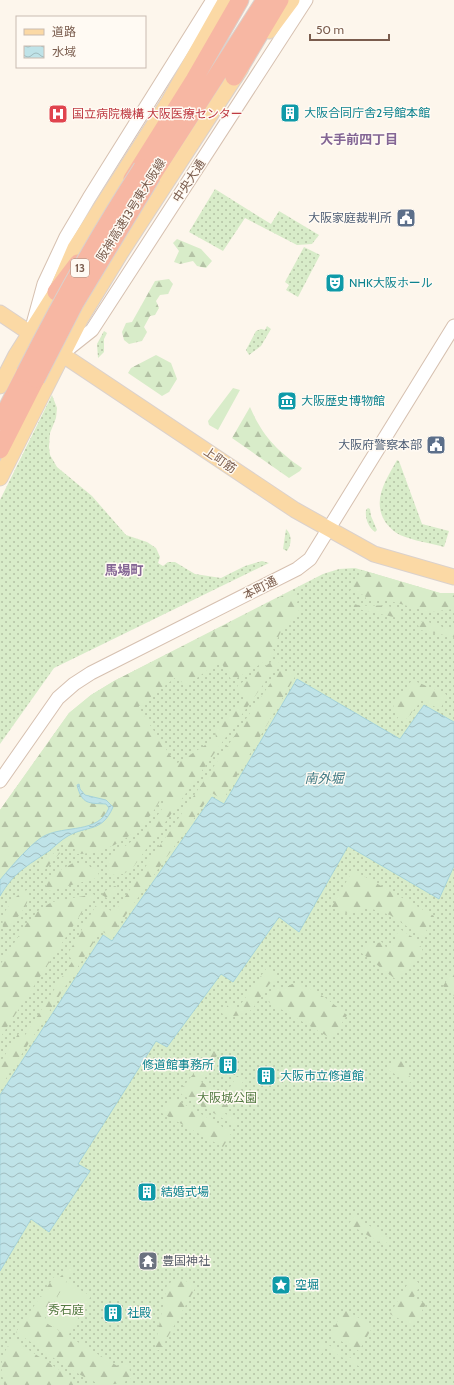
<svg xmlns="http://www.w3.org/2000/svg" width="454" height="1385" font-family="Cabin,'Noto Sans JP',sans-serif">
<style>
.grass{fill:url(#grass-dots)}
.forest{fill:url(#forest-firs)}
.garden{fill:#d8ecc9}
.water{fill:url(#water-waves);stroke:#a5d3da}
.lines{fill:none;stroke-linecap:round;stroke-linejoin:round}
.secondary-casing{stroke:#d6c0b0;stroke-width:15}
.primary-casing{stroke:#dad1cd;stroke-width:17}
.highway-casing{stroke:#dad1cd;stroke-width:19}
.secondary{stroke:#fff;stroke-width:13}
.primary{stroke:#fbd9a5;stroke-width:15}
.highway{stroke:#f7b7a3;stroke-width:17}
.highway-bridge-casing{stroke:#dad1cd;stroke-width:19;stroke-linecap:butt}
.highway-bridge{stroke:#f7b7a3;stroke-width:17}
.labels{text-anchor:middle;stroke-width:3;stroke-linejoin:round;paint-order:stroke}
.shield{fill:#fffaf3;stroke:#a28b7f;stroke-width:1}
.shield-label{font-size:11px;font-weight:bold;fill:#7a5c4d}
.culture-label{font-size:12px;fill:#0d838f;stroke:#fffaf3;text-anchor:start}
.health-label{font-size:12px;fill:#be3a42;stroke:#fffaf3;text-anchor:start}
.street-label{font-size:12px;fill:#7a5c4d;stroke:#fffaf3}
.service-label{font-size:12px;fill:#4e5e75;stroke:#fffaf3;text-anchor:end}
.park-label{font-size:12px;fill:#537a41;stroke:#fffaf3}
.worship-label{font-size:12px;fill:#5b616d;stroke:#fffaf3;text-anchor:start}
.neighbourhood-label{font-size:13px;font-weight:bold;fill:#846695;stroke:#fffaf3}
.water-label{font-size:13px;font-style:italic;fill:#437c86;stroke:#fffaf3}
</style>
<defs>
<pattern id="grass-dots" width="8" height="8" patternUnits="userSpaceOnUse"><rect width="8" height="8" fill="#d8ecc9"/><path d="M2 2h.1M6 6h.1" fill="none" stroke="#b4c2a5" stroke-width="1.8" stroke-linecap="round"/></pattern>
<pattern id="forest-firs" width="22" height="20" patternUnits="userSpaceOnUse"><rect width="22" height="20" fill="#d8ecc9"/><path d="M5 1l3.5 6h-7zM16 11l3.5 6h-7z" fill="#b4c2a5"/></pattern>
<pattern id="water-waves" width="16" height="10" patternUnits="userSpaceOnUse"><rect width="16" height="10" fill="#bfe3e8"/><path d="M0 5q4-4 8 0t8 0" fill="none" stroke="#a0bbbe"/></pattern>
</defs>
<rect width="100%" height="100%" fill="#fdf6ec"/>
<path class="grass" d="M215,189L271,224L279,211L319,235L312,244L297,245L245,218L223,251L189,232Z
M304,247L320,255L298,297L286,290L289,285L285,282Z
M267,326L271,329L261,346L249,355L246,350L256,331L261,329L265,330Z
M104,331L107,333L104,339V352L98,358L97,344Z
M52,395L57,408L56,418L50,433L49,447L50,455L57,467L92,496L126,535L147,542L156,548L160,557L158,563L163,566L168,562H175L195,574L221,578L245,566L262,561L269,563L54,668L0,744V500Z
M397,460L399,461L422,524L449,531L444,547C430,543 414,541 400,535C394,532 390,528 386,523C371,501 386,480 397,460Z
M368,508L370,509L371,516L377,530L375,532C368,527 365,518 366,510Z
M286,529C292,534 292,544 287,551L283,549Z
M355,568L440,593H454V1385H0V810L69,713L91,695L114,681L323,574L339,569Z"/>
<path class="forest" d="M177,239L201,249L212,261L206,268L197,266L193,261L180,264L174,262L179,251L173,243Z
M169,279L173,284L168,294L160,295L156,301L159,308L155,315L150,316L144,327L147,332L142,341L129,344L124,340L122,332L126,323L132,322L155,281Z
M156,355L171,363L177,379L169,392L162,396L128,373L131,368Z
M250,407C262,435 276,450 302,468L300,471L289,478L232,438Z
M362,570L440,593H454V609L429,612L390,601L366,599L365,595L357,594L350,591Z
M292,591L297,594L295,598L298,600L296,605L300,608L297,615L282,629L273,649L276,655L232,681L220,661L186,686L176,677L138,707L176,764L216,738L215,731L222,720L247,698L237,686L277,658L280,661L132,869L123,874L114,875C107,872 107,864 107,858C113,851 121,850 128,844C143,833 159,817 167,800L161,799C144,831 111,855 74,854L75,849L66,846L60,842C74,831 92,832 104,821C107,817 110,812 113,808L106,800L85,795L80,789L79,784L78,785C82,805 89,803 106,804L109,808C102,824 84,828 68,830C63,831 57,831 53,833C31,843 15,861 0,880V810L69,713L91,695L114,681Z
M354,604C371,609 390,600 403,614L398,618L353,608Z
M422,621C433,622 442,629 454,628V637L420,630L418,625Z
M280,669L296,675L223,800L212,793L111,936L101,931L0,1088V1063L18,1034L24,1037L73,960L67,955L98,902L114,913Z
M412,680L446,694L441,710L422,700L404,722L397,719L400,714L393,711L395,708L393,706Z
M57,851L60,853L42,873L37,865Z
M73,863C82,862 96,866 99,875L97,878L50,891L46,889V881L51,875Z
M353,870L434,916L423,937L390,915L372,909H364L350,914L331,908Z
M115,886L121,890L107,898L102,895L105,891Z
M27,890C34,903 13,922 6,931H3C3,927 2,922 3,918C5,908 17,893 27,890Z
M94,894L0,1038V965L27,923L40,909L52,902Z
M400,929L417,940L423,951L403,972L398,981L359,951L364,946L382,942L384,946L391,949L395,942V937Z
M266,969H271L276,973V978C265,986 261,999 251,1010C245,1016 229,1018 222,1014L228,1005L232,1003L238,1008Z
M454,970V996L443,986Z
M292,984C314,986 331,1002 347,1015L332,1039L267,1001V997L274,987L285,988Z
M213,1049L219,1052L201,1082L225,1095L237,1076L244,1080L224,1113L236,1120L234,1125L181,1094L183,1087Z
M396,1058L408,1065V1074L412,1080L410,1083L388,1070Z
M175,1099L232,1132L223,1147L160,1112L168,1101Z
M354,1216L389,1238L385,1246L349,1224Z
M70,1267L74,1269L43,1321L119,1367L128,1364L132,1378C123,1384 112,1385 100,1384C76,1376 39,1347 16,1332L54,1277L59,1278Z
M177,1278L197,1285L161,1349L154,1352L167,1285Z
M411,1278L418,1282L419,1287L414,1297L426,1304L413,1326L390,1314Z
M345,1310L373,1326L359,1351L330,1335L343,1311Z
M11,1341H15L72,1378L73,1385H4C0,1364 0,1359 11,1341Z"/>
<path class="garden" d="M233,388L240,390L218,430L209,425L208,421Z
M66,1282L91,1296L68,1336L44,1321Z
M325,1343L363,1365L364,1369L325,1348L319,1358L317,1354L321,1345Z"/>
<path class="water" d="M297,679L400,739L424,705L454,722V866L439,899L348,846L299,932L279,917L233,982L221,974L167,1047L156,1041L78,1164L90,1171L49,1232L31,1219L0,1271V1095L103,935L112,941L212,797L224,804Z
M79,784L80,789L85,795L106,800L113,807C102,833 87,825 68,836C61,840 55,846 49,851C27,866 14,872 0,896V880C10,868 31,843 44,836C65,825 98,834 109,808L106,804C89,803 82,805 77,785Z"/>
<g class="lines">
<defs>
<path id="secondary" d="M33,324L44,284L66,237L89,198L213,0
M63,353L92,330L306,0
M0,781L58,698L74,684L91,673L297,569L310,559L454,326"/>
<path id="primary" d="M269,31L292,0
M0,313L295,510L374,554L454,577
M0,386L16,355L56,292L75,248L169,101L226,0
M0,478L81,318L120,254L241,68"/>
<path id="highway" d="M234,77L280,0
M152,176L265,0
M132,179L194,80L240,0
M56,292L78,263
M0,422L25,373
M0,450L36,379"/>
</defs>
<use href="#secondary" class="secondary-casing"/>
<use href="#primary" class="primary-casing"/>
<use href="#highway" class="highway-casing"/>
<use href="#secondary" class="secondary"/>
<use href="#primary" class="primary"/>
<use href="#highway" class="highway"/>
<defs>
<path id="highway-bridge" d="M25,373C61,302 99,234 142,168
M36,379L75,303L152,176"/>
</defs>
<use href="#highway-bridge" class="highway-bridge-casing"/>
<use href="#highway-bridge" class="highway-bridge"/>
</g>
<defs>
<symbol id="building-square" viewBox="-11 -11 22 22"><rect x="-9" y="-9" width="18" height="18" rx="4" fill="#0f9aa8" stroke="#fffaf3"/><path d="M-4-6H4V6H1V3H-1V6H-4ZM-2.5-4.3h1.7v1.8h-1.7ZM.8-4.3h1.7v1.8H.8ZM-2.5-1h1.7V.8h-1.7ZM.8-1h1.7V.8H.8Z" fill="#fff"/></symbol>
<symbol id="hospital-square" viewBox="-11 -11 22 22"><rect x="-9" y="-9" width="18" height="18" rx="4" fill="#e0444e" stroke="#fffaf3"/><path d="M-5-5h3v3.5h4V-5h3V5h-3V1.5h-4V5h-3Z" fill="#fff"/></symbol>
<symbol id="civic-square" viewBox="-11 -11 22 22"><rect x="-9" y="-9" width="18" height="18" rx="4" fill="#5c6f8a" stroke="#fffaf3"/><path d="M-.6-6.5H3V-4.5H.6V-3L4-1V1h2V6H-6V1h2V-1L-.6-3ZM-1.2 2.5V6h2.4V2.5Z" fill="#fff"/></symbol>
<symbol id="theatre-square" viewBox="-11 -11 22 22"><rect x="-9" y="-9" width="18" height="18" rx="4" fill="#0f9aa8" stroke="#fffaf3"/><path d="M-5-5.5Q0-4 5-5.5V0Q5 5 0 6Q-5 5-5 0ZM-3.3-2.5H-1v1.5H-3.3ZM1-2.5H3.3v1.5H1ZM-2.8 1Q0 5.5 2.8 1Z" fill="#fff"/></symbol>
<symbol id="museum-square" viewBox="-11 -11 22 22"><rect x="-9" y="-9" width="18" height="18" rx="4" fill="#0f9aa8" stroke="#fffaf3"/><path d="M0-6L6-3V-2H-6V-3ZM-5-1h2V3h-2ZM-1-1h2V3h-2ZM3-1h2V3H3ZM-6 4H6V6H-6Z" fill="#fff"/></symbol>
<symbol id="temple-square" viewBox="-11 -11 22 22"><rect x="-9" y="-9" width="18" height="18" rx="4" fill="#6b7280" stroke="#fffaf3"/><path d="M0-6L5-2H3V0L6.5 2.5H4V6H1.5V3h-3V6H-4V2.5H-6.5L-3 0V-2H-5Z" fill="#fff"/></symbol>
<symbol id="sight-square" viewBox="-11 -11 22 22"><rect x="-9" y="-9" width="18" height="18" rx="4" fill="#0f9aa8" stroke="#fffaf3"/><path d="M0-6L1.8-2.2L6-1.7L2.9 1.2L3.7 5.4L0 3.3L-3.7 5.4L-2.9 1.2L-6-1.7L-1.8-2.2Z" fill="#fff"/></symbol>
</defs>
<g fill-rule="evenodd">
<use href="#building-square" x="279" y="102" width="22" height="22"/>
<use href="#hospital-square" x="47" y="103" width="22" height="22"/>
<use href="#civic-square" x="395" y="207" width="22" height="22"/>
<use href="#theatre-square" x="324" y="272" width="22" height="22"/>
<use href="#museum-square" x="276" y="390" width="22" height="22"/>
<use href="#civic-square" x="425" y="434" width="22" height="22"/>
<use href="#building-square" x="217" y="1054" width="22" height="22"/>
<use href="#building-square" x="255" y="1065" width="22" height="22"/>
<use href="#building-square" x="136" y="1181" width="22" height="22"/>
<use href="#temple-square" x="137" y="1250" width="22" height="22"/>
<use href="#sight-square" x="270" y="1274" width="22" height="22"/>
<use href="#building-square" x="102" y="1302" width="22" height="22"/>
</g>
<g class="labels">
<rect class="shield" x="71" y="259" width="18" height="18" rx="3"/>
<g class="shield-label">
<text x="80" y="272">13</text>
</g>
<g class="culture-label">
<text x="304" y="117">大阪合同庁舎2号館本館</text>
<text x="349" y="287">NHK大阪ホール</text>
<text x="301" y="405">大阪歴史博物館</text>
<text x="214" y="1069" text-anchor="end">修道館事務所</text>
<text x="280" y="1080">大阪市立修道館</text>
<text x="161" y="1196">結婚式場</text>
<text x="295" y="1289">空堀</text>
<text x="127" y="1317">社殿</text>
</g>
<g class="health-label">
<text x="72" y="118">国立病院機構 大阪医療センター</text>
</g>
<g class="street-label">
<text transform="translate(189 181) rotate(-57)" y="4">中央大通</text>
<text transform="translate(131 210) rotate(-58)" y="4">阪神高速13号東大阪線</text>
<text transform="translate(220 460) rotate(34)" y="4">上町筋</text>
<text transform="translate(260 588) rotate(-27)" y="4">本町通</text>
</g>
<g class="service-label">
<text x="392" y="222">大阪家庭裁判所</text>
<text x="422" y="449">大阪府警察本部</text>
</g>
<g class="park-label">
<text x="227" y="1102">大阪城公園</text>
<text x="66" y="1314">秀石庭</text>
</g>
<g class="worship-label">
<text x="162" y="1265">豊国神社</text>
</g>
<g class="neighbourhood-label">
<text x="359" y="144">大手前四丁目</text>
<text x="124" y="575">馬場町</text>
</g>
<g class="water-label">
<text x="324" y="783">南外堀</text>
</g>
</g>
<rect x="16" y="16" width="130" height="52" fill="#fffaf3" stroke="#cabbb1"/>
<rect x="24" y="29" width="20" height="6" fill="#fbd9a5" stroke="#cabbb1"/>
<text x="52" y="36" font-size="12" fill="#7a5c4d">道路</text>
<rect x="24" y="46" width="20" height="12" fill="url(#water-waves)" stroke="#cabbb1"/>
<text x="52" y="56" font-size="12" fill="#7a5c4d">水域</text>
<path d="M310 34v6h79v-6" fill="none" stroke="#7a5c4d" stroke-width="2"/>
<text x="316" y="34" font-size="12" fill="#7a5c4d" stroke="#fffaf3" stroke-width="3" paint-order="stroke">50 m</text>
</svg>
